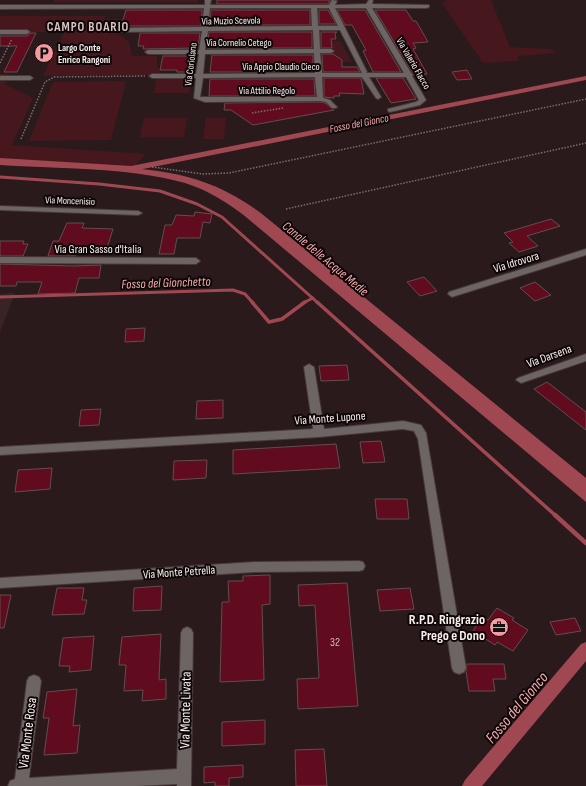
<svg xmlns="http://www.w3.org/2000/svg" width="586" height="786" font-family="'Sofia Sans Condensed',sans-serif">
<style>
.built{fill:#3a2325}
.green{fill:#46181e}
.water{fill:#a04851}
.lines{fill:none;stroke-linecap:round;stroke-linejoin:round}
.stream-far2{stroke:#a04851;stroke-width:3}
.stream-far1{stroke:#a04851;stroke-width:3.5}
.stream{stroke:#a04851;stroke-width:4.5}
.canal{fill:#a04851;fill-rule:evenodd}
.building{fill:#600b1e;stroke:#624e4f}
.minor-casing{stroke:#473839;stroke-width:2}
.path{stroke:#7d6e6f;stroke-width:1.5;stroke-dasharray:1.5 1.5;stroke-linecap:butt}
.minor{fill:#6d6464;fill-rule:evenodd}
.labels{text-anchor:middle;stroke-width:4;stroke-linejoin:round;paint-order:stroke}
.far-street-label{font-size:10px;fill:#faeeef;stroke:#0e0707}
.far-poi-label{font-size:10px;font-weight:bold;fill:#faeeef;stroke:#0e0707;text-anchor:start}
.far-water-label{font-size:11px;font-style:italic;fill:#f4aaad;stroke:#0e0707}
.street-label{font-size:12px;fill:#faeeef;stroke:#0e0707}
.near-number-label{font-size:12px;fill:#d4b5bb}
.far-district-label{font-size:13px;font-weight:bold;letter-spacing:1px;fill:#dbc4c5;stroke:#0e0707}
.water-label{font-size:13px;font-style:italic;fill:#f4aaad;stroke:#0e0707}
.near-poi-label{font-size:14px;font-weight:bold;fill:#faeeef;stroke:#0e0707;text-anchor:end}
.near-street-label{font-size:14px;fill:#faeeef;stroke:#0e0707}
.near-water-label{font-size:16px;font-style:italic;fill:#f4aaad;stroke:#0e0707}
</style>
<rect width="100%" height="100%" fill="#2a1a1b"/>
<path class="built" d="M15,293L0,332V294Z"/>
<path class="green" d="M54,0H199L198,2H54Z
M448,0H491L510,47L550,49L557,53L518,56V61L483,63L442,3Z
M0,16H105L104,19H123L115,31L129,42L132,56H157V66L163,75L43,76L64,32H0Z
M331,41H340L352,62H343L342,59L332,54Z
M0,74H9L5,84L33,98L12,145L146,154L133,168L0,161Z
M156,79H191L189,93H154Z
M126,81L111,140L29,141L53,82Z
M144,118H187L184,137H140Z
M206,118H226L224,139H203Z"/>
<path class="water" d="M0,161C29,163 59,165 89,166C157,169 205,171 262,214L586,478V502L246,217C228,203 208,190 185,183C127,167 60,169 0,165Z"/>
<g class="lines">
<path class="stream-far2" d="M0,177L99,184L160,191L197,204L222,217L318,303
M0,297L233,290L245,294L253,303
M303,303L313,298"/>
<path class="stream-far1" d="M252,302L269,322L282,319L305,302
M317,302L556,516"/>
<path class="stream" d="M555,515L586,543"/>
<path class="canal" d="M586,76V80L133,171L0,164V158L131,166Z
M586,642V661L482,786H462L465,780L581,644Z"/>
</g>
<path class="building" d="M217,0H330L328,4H217Z
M126,10H202L201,26H121Z
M211,10H310V25H210Z
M319,10H328L336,24H319Z
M337,10H365L401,72H373L363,51L366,50L352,25H345Z
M375,10H406L413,21H416L428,42L413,43L416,48L413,49L427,74L414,75Z
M209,32H312V48H207Z
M321,32H337L335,33L336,39H331L332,48H321Z
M31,33H36L17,72H4L17,46H0V36H27Z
M140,33H200L198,48H195L143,49L144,46H138Z
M322,54H333L342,60V67H357L360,72H323Z
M212,55H313V72H210Z
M163,56H194L193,61H190L189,72H177V70H160Z
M467,70L472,79L457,80L452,72Z
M324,78H361L364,94L339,93L340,96H334V98L324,97Z
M376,78H403L416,99L391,103Z
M210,79H314L315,96H209Z
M320,102L325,103L334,110L253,125L231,110H224L225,103Z
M195,212L212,214L210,223L203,222L200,238H177L174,254H159L165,225H172L176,215L194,216Z
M551,219L560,226L527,236L538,246L519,252L509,243L513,242L504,233Z
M67,223H84L82,228L113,229L107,248H77L75,256H48L53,241H59Z
M0,241H24L23,244H28L23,256H0Z
M0,264L73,266L101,265L99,278H79L75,293L38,294L42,282H17L16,286H0Z
M424,277L437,291L420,296L407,282Z
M535,282L551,295L535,301L520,288Z
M145,328L144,341L125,342L126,329Z
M347,365L349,380L321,381L319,366Z
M547,382L586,412V430L534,389Z
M223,400V418L196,419L197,401Z
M101,409L99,425L79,426L81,410Z
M381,441L385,462L363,463L360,442Z
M336,444L340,468L233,474V450Z
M207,460L206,478L173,480L174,461Z
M52,468L50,489L15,492L18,470Z
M375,499H407L409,519H377Z
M270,575V604L262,605L264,680L220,682L222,602H229L228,581H243V576Z
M347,583L358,706L298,709L297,679L319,678L315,605L299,606L298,585Z
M162,586L161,610L133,611L134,588Z
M57,588H84L82,600H87L84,614L52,615Z
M410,588L414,609L380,611L377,590Z
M0,595H11L4,628H0Z
M497,608L514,618L512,620L528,630L513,651L497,642L495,645L473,631L478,623L481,625L486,619L488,620Z
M575,618L581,631L556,635L550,622Z
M161,634L159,680L166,679V699L142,701L143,690L124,691L126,665H119L122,637Z
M94,636L91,670L69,672L70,666H59L63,638Z
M467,664H504L506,679H493L495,691H469L466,671Z
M77,689L73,726L80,725L77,753L44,755L49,718H43L47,692Z
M265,720V744L222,746V722Z
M324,749L327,786H296L295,750Z
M243,765V777L229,778V786H215V782L204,783V767Z"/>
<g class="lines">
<defs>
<path id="minor" d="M205,0H211L210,5H329L332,0L337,1L335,5L366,4L369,0H373L372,4L429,5V7L427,8H372L411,73L413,75L412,76L426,100L420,105L390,112L388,111V109L416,102L419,100L406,77H369L381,97L378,99L376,98L362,77H322L323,98L330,100L337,107L336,108H332L326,102L320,101L205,102L194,98L196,78H152L149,76L152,74H196L199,54H148L145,52L148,50H199L202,31L120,32L117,30L120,28L202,27L204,8L0,9V5H205ZM210,8H311L312,26L208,27ZM317,8H329L338,26H318ZM335,8H366L404,73H366L367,72ZM313,30L314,49L205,50L208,31ZM319,30H340L362,73H322L320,53H331L334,51L331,49H320ZM314,53L315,73L203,74L205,54ZM315,77L317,97H200L203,78Z
M0,30H27L30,32L27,34H0Z
M0,76H30L33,78L30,80H0Z
M0,206L138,211L142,213L138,215L0,210Z
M586,249V255L455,296L452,297L448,294L449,292Z
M0,257L196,258L200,261L196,264L0,263Z
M586,354V361L521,383L516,380L518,378Z
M309,364L314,367L324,429L403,421L421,425L426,433L466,668L464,672L459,674L454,672L452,668L418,439L414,431L403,429L319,437L0,455V447L313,429L304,367Z
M359,561L363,562L365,566L363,570L359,571L255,572L0,588V578L255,562Z
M187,627L191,629L193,633L191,786H177V784L137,786H8L10,781L15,779L27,681L29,677L34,675L39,677L41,681L29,778L177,769L181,633L183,629Z"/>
</defs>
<use href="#minor" class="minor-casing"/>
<path class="path" d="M0,63L12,39
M252,113L283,108
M21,139L45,82L54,77L145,76
M152,167L203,174L229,173L586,99
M286,209L586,143"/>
<use href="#minor" class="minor"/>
</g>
<defs>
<symbol id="parking-disc" viewBox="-11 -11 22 22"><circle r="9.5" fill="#f49aa0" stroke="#0e0707"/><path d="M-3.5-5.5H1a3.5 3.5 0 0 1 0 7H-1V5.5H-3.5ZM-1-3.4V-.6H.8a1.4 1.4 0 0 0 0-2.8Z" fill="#111"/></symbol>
<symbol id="office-disc" viewBox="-11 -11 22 22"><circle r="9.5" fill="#f49aa0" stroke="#0e0707"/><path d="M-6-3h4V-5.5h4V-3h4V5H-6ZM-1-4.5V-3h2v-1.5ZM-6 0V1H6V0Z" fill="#111"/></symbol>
</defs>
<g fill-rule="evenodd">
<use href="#parking-disc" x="33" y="42" width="22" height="22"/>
<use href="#office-disc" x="488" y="616" width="22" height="22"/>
</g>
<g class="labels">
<g class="far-street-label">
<text transform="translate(231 20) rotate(-1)" y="4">Via Muzio Scevola</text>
<text x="239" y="46">Via Cornelio Cetego</text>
<text transform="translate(414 63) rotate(60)" y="4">Via Valerio Flacco</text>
<text transform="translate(190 64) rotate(-83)" y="4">Via Coriolano</text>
<text x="281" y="70">Via Appio Claudio Cieco</text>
<text x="267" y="94">Via Attilio Regolo</text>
<text transform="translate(70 200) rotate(2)" y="4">Via Moncenisio</text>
</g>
<g class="far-poi-label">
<text x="58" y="51">Largo Conte<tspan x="58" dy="12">Enrico Rangoni</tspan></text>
</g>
<g class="far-water-label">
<text transform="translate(359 123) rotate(-11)" y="4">Fosso del Gionco</text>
</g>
<g class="street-label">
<text x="98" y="253">Via Gran Sasso d'Italia</text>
<text transform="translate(516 262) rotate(-17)" y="4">Via Idrovora</text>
<text transform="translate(549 356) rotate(-20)" y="4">Via Darsena</text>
<text transform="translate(330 418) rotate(-4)" y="4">Via Monte Lupone</text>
<text transform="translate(179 572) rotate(-4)" y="4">Via Monte Petrella</text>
</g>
<g class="near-number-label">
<text x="335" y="646">32</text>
</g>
<g class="far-district-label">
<text x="88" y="31">CAMPO BOARIO</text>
</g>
<g class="water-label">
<text transform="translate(326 258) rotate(40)" y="5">Canale delle Acque Medie</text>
<text transform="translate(166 282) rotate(-2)" y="5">Fosso del Gionchetto</text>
</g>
<g class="near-poi-label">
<text x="485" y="624">R.P.D. Ringrazio<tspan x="485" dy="16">Prego e Dono</tspan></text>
</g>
<g class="near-street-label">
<text transform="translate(185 710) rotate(-89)" y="5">Via Monte Livata</text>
<text transform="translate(27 733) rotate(-83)" y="5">Via Monte Rosa</text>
</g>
<g class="near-water-label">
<text transform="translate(516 707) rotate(-50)" y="6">Fosso del Gionco</text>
</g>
</g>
</svg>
